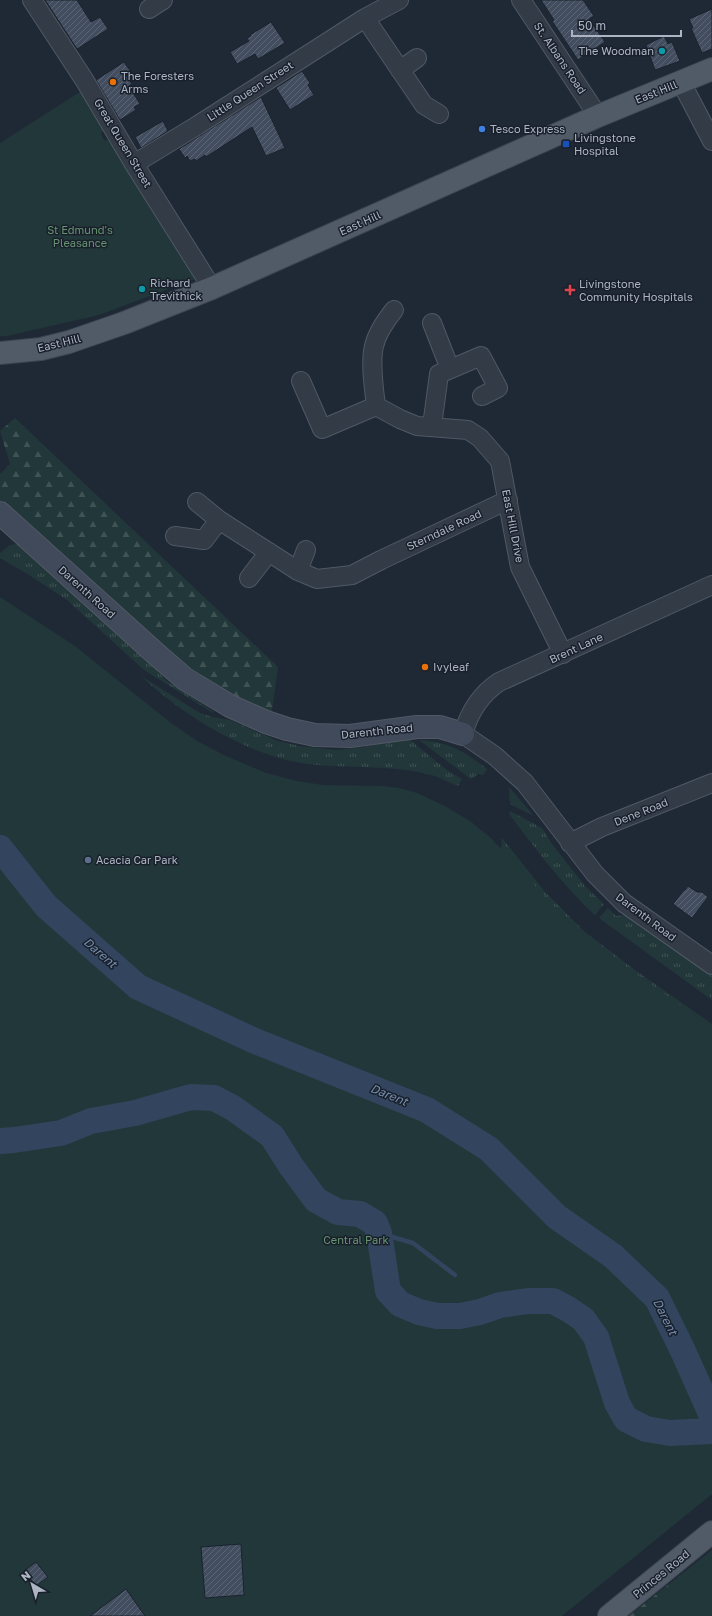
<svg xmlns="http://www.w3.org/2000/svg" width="712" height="1616" font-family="'Golos Text',sans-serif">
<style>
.grass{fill:url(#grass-tufts)}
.forest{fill:url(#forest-firs)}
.park{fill:#223739}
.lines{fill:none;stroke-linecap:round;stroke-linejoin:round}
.stream{stroke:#33445e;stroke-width:4.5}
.river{stroke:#33445e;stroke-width:26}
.building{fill:url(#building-hatch);stroke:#1a222d}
.street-casing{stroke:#505865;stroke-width:20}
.secondary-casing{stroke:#505865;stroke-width:24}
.primary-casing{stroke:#3c4451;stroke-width:24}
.street{stroke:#333b47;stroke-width:18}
.secondary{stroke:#414a5a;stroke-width:22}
.primary{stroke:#515a67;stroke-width:22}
.culture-dot{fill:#0f9aa8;stroke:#19202b;stroke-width:1.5}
.food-dot{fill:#e8710a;stroke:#19202b;stroke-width:1.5}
.shop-dot{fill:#3f7fe0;stroke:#19202b;stroke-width:1.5}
.transit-dot{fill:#1a4fb4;stroke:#19202b;stroke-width:1.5}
.health-dot{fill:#e0444e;stroke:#19202b;stroke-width:1.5}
.service-dot{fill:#5c6f8a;stroke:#19202b;stroke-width:1.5}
.labels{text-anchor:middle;stroke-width:3;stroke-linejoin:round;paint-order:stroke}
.poi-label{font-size:11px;fill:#adb5c4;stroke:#19202b;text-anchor:start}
.street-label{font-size:11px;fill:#adb5c4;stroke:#19202b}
.park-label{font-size:11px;fill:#659470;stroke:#19202b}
.water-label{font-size:12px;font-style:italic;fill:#748cad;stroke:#19202b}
</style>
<defs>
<pattern id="grass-tufts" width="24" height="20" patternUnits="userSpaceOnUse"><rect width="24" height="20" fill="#223739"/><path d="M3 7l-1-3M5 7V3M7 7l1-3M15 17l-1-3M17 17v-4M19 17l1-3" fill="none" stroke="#3f5254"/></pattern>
<pattern id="forest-firs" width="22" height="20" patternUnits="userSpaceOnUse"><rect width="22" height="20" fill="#223739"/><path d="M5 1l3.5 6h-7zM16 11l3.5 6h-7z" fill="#3f5254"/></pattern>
<pattern id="building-hatch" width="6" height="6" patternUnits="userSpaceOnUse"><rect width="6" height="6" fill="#424e5f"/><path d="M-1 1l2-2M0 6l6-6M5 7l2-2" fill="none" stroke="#5b6574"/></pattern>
</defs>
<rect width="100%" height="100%" fill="#1f2936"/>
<path class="grass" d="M16,544L19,545L153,666L167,681L214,712L213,713L144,670L67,600L26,573L0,558V553L10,545Z
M141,676L200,713L212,717L230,720L278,741L300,746L336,750L365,747L388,742L410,740L447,770L462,779L458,786C450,783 443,779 435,776C395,764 350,769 308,764C248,756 184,716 141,676Z
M419,740C450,742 463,751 487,769L483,775L478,774L471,779Z
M509,787L534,816L510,804Z
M510,811L542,828L552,844L585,886L604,904L595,915C562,885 536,849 509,814Z
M502,838L546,893L585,932L635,970L712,1024V1044L588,959L550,904L501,848Z
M608,908L616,916L625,915L712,976V1000L599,918Z"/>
<path class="forest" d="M15,418L278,667L271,717L194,675L0,501V474L10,464L0,431Z
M712,1550V1606L700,1616H629Z"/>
<path class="park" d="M83,90L106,126L101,134L104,140L116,141L198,278L99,315L7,336H0V143Z
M0,597L75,646L171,723L197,741L224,755L266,773L297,781L323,785L383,786L399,788L417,793L445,806L470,821L491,838C497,846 506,852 513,860C535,886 556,911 580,934L712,1028V1494L562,1616H0Z
M712,1557V1616H639Z"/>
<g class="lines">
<path class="stream" d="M379,1233L413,1243L455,1275"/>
<path class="river" d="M0,848L46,906L138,987L255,1041L427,1110L489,1149L557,1217L613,1256L657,1298L683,1351L712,1416
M0,1141L14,1140L61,1133L91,1121L135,1113L191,1097L214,1098L233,1108L272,1136L291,1166L316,1200L338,1212L360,1214L375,1223L379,1233L388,1291L400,1304L419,1312L437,1316H460L480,1312L500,1305L528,1301H553L568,1309L583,1319L596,1337L617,1403L626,1419L646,1429L670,1433L712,1431"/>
</g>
<path class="building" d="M45,0H77L91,22L100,17L108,29L77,49Z
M541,0H583L594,16L589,19L605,42L578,60L552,21L554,20Z
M712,9V49L702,53L691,28H693L689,19Z
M271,22L285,43L258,59L255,54L237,64L230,52L249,41L247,38L251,36L250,35Z
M664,36L668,44L672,42L680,61L655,70L646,45Z
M124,62L131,72L126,75L132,84L129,86L140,104L134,107L136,110L120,120L96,80Z
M302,71L310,83L308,85L314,95L290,110L276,88Z
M261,97L285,148L266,156L252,127L206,157L205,155L196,161L195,159L190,161L187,156L185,158L179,149Z
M163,121L168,131L141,148L135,137Z
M688,886L697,892H702L708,897L692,918L673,904L684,890H685Z
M241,1544L244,1595L205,1598L201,1547Z
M36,1562L48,1577L36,1586L24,1571Z
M126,1589L145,1616H90Z"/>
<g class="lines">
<defs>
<path id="street" d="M32,0L85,81L134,164L212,288
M521,0L598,116
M149,9L163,0
M365,18L424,105L439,114
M400,70L417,58
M681,82L712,141
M134,164L198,125L365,18L399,0
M394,310C386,320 377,333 374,346C370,362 374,390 376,406L400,419L417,426L468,430L480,438L500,461L520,567L563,654
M432,323L450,369
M301,381L322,429L376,406
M432,426L439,374L481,356L498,388L482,396
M197,502L219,520
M175,536L204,540L219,520L298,571L317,579L352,575L381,560L508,500
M298,571L306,550
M249,578L269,552
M712,585L499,682C481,694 469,713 463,734L495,756L525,783L595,874L624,903L712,965
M570,843L602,827L712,783"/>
<path id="secondary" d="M0,513L155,653L185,679L230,706L266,722L287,729L315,735L350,736L417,727H440L463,734"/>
<path id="primary" d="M0,353L41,349L69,342L124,323L212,288L598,116L712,69
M609,1616L712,1532"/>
</defs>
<use href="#street" class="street-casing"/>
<use href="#secondary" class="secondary-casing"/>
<use href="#primary" class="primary-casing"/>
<use href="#street" class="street"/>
<use href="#secondary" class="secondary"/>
<use href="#primary" class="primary"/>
</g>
<g class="culture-dot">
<circle cx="662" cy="51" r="4"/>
<circle cx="142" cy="289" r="4"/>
</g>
<g class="food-dot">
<circle cx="113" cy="82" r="4"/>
<circle cx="425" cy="667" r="4"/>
</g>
<circle class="shop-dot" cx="482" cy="129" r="4"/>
<rect class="transit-dot" x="562" y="140" width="8" height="8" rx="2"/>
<path class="health-dot" d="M568 284h4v4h4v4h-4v4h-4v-4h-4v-4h4z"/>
<circle class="service-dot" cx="88" cy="860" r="4"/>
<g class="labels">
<g class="poi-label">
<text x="654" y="55" text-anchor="end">The Woodman</text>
<text x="121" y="80">The Foresters<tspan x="121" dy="13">Arms</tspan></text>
<text x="490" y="133">Tesco Express</text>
<text x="574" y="142">Livingstone<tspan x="574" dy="13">Hospital</tspan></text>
<text x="150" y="287">Richard<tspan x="150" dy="13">Trevithick</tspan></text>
<text x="579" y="288">Livingstone<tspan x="579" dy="13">Community Hospitals</tspan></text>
<text x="433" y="671">Ivyleaf</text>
<text x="96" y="864">Acacia Car Park</text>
</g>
<g class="street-label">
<text transform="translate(560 58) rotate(56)" y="4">St. Albans Road</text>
<text transform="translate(250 91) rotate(-33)" y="4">Little Queen Street</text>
<text transform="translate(656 92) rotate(-22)" y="4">East Hill</text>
<text transform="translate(123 143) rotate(59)" y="4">Great Queen Street</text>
<text transform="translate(360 223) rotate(-24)" y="4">East Hill</text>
<text transform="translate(59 343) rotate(-14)" y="4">East Hill</text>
<text transform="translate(513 526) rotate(79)" y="4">East Hill Drive</text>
<text transform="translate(444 530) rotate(-25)" y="4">Sterndale Road</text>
<text transform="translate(87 592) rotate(42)" y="4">Darenth Road</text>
<text transform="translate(576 648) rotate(-25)" y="4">Brent Lane</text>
<text transform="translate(377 731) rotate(-6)" y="4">Darenth Road</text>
<text transform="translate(641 812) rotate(-22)" y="4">Dene Road</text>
<text transform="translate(646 917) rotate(37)" y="4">Darenth Road</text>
<text transform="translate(661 1574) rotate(-39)" y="4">Princes Road</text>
</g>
<g class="park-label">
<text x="80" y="234">St Edmund's<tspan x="80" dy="13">Pleasance</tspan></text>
<text x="356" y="1244">Central Park</text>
</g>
<g class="water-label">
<text transform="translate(100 953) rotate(41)" y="4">Darent</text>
<text transform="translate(389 1095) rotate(22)" y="4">Darent</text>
<text transform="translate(665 1317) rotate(63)" y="4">Darent</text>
</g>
</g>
<g transform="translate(32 1584) rotate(322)" stroke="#19202b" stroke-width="3" paint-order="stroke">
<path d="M0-3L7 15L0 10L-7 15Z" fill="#adb5c4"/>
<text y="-6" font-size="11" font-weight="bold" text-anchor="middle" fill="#adb5c4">N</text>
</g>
<path d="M572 30v6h109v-6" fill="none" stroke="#adb5c4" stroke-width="2"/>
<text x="578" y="30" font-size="12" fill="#adb5c4" stroke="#19202b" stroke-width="3" paint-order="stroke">50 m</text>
</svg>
